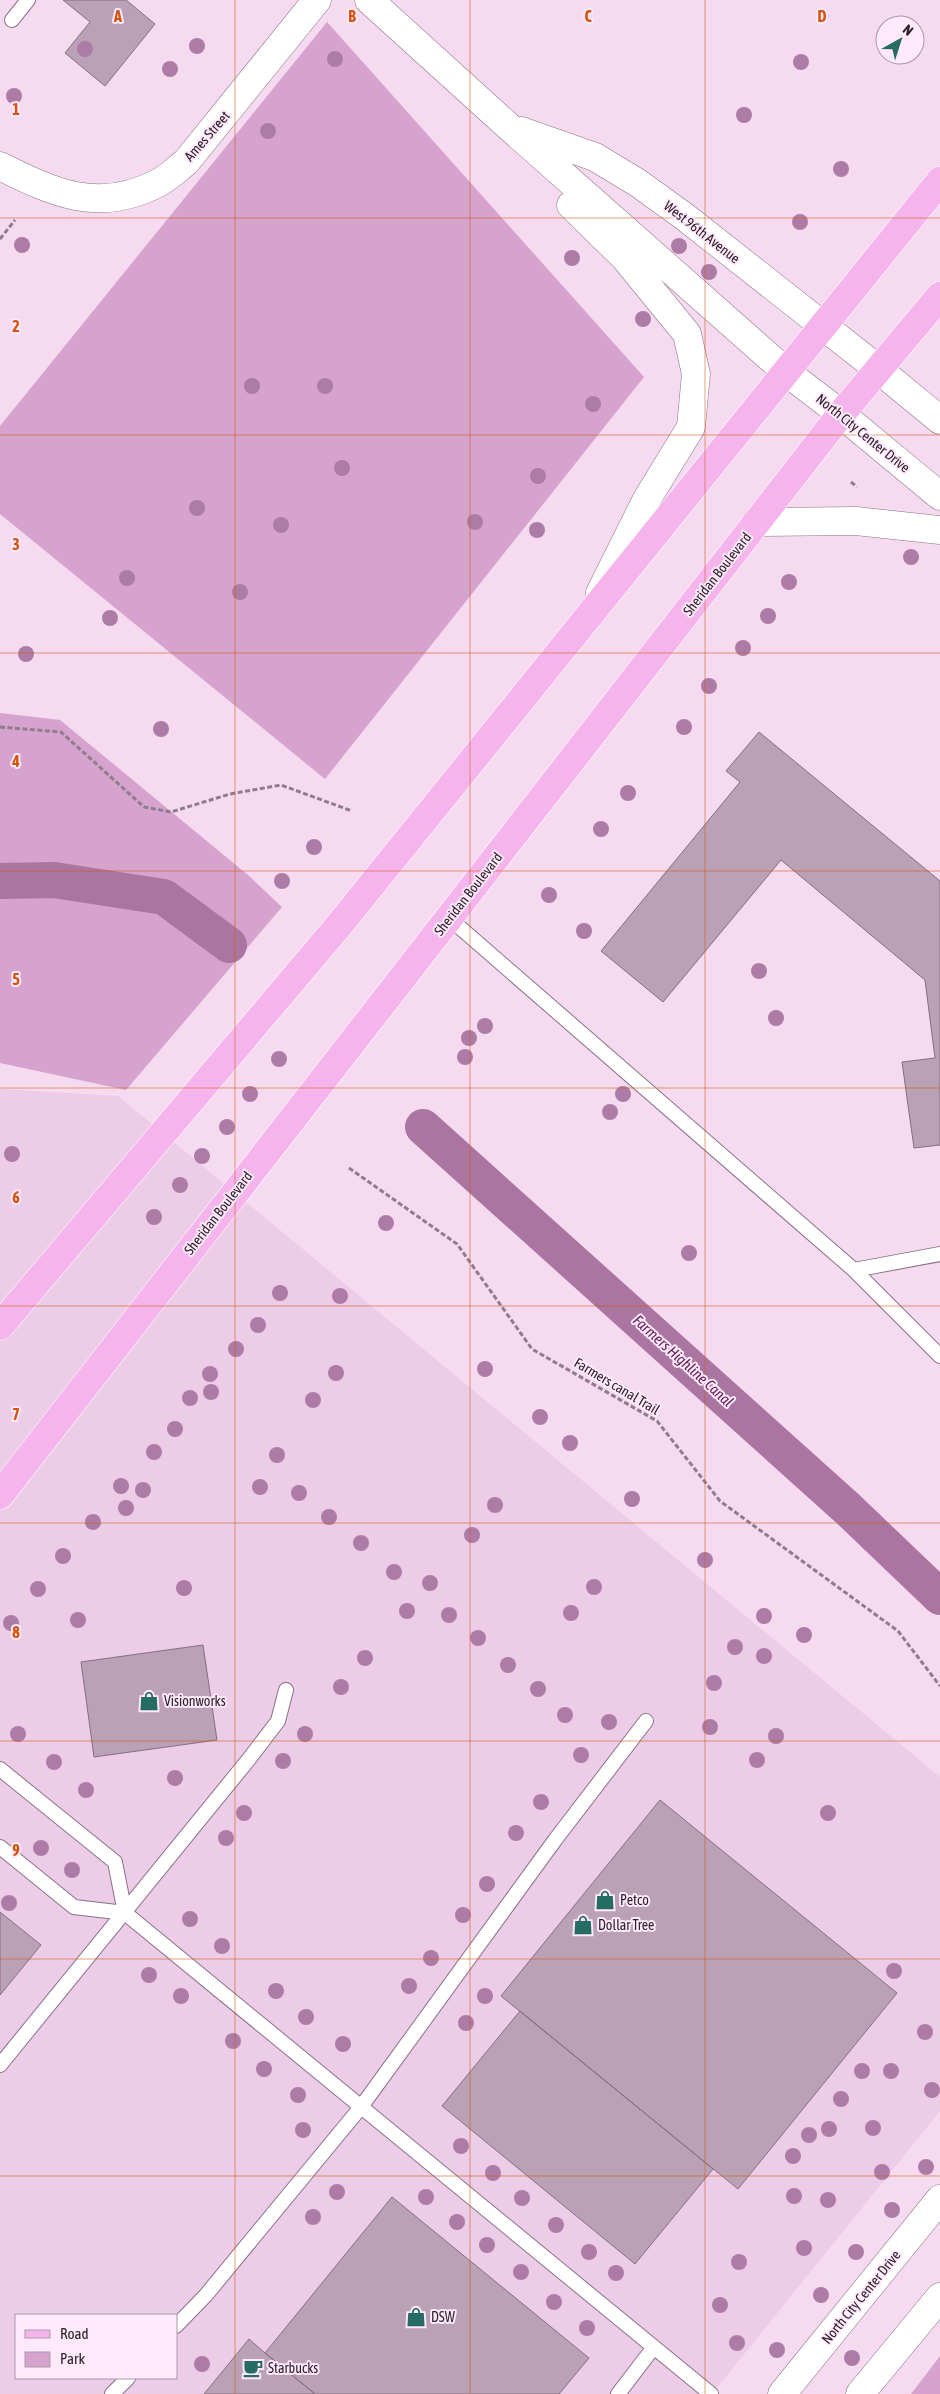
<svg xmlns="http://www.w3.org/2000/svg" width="940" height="2394" font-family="'Asap Condensed',sans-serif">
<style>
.built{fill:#eccce7;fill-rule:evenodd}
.green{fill:#d5a3cd}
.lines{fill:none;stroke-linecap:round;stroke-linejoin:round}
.canal{stroke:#aa75a1;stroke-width:36}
.building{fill:#bba1b6;stroke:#856e81}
.lane-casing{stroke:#897285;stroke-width:16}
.street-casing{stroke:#897285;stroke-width:29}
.secondary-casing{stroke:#897285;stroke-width:29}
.primary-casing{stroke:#fff;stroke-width:29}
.path{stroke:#8f7d8c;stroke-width:3;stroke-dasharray:5 2.5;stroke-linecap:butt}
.lane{stroke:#fff;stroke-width:14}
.street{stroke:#fff;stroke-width:28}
.secondary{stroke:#fff;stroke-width:28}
.primary{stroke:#f5b5ec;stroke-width:28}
.tree{fill:#ac7ca6}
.grid{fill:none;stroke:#d5530f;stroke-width:1;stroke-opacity:0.55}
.labels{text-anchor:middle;stroke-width:4;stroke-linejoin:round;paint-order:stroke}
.street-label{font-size:14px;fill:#2a2129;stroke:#ffe9fb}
.poi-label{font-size:14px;fill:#2a2129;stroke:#ffe9fb;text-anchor:start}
.water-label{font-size:15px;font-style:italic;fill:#602059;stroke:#ffe9fb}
.grid-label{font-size:16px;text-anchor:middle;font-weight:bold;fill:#d5530f;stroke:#ffe9fb;stroke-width:4;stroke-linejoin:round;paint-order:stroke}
</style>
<rect width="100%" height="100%" fill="#f5daf0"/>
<path class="built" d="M0,1089L118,1096L940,1777V2111L712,2394H0ZM16,2315H176V2378H16Z"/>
<path class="green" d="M327,22L644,377L325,779L0,514V426Z
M0,713L60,720L248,875L282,907L126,1090L0,1063Z
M940,2356V2394H911Z"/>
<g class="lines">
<path class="canal" d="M0,881L54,880L164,897L229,945
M423,1127L848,1509L940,1597"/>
</g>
<path class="building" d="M63,0H126L155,24L105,86L65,53L90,22Z
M759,732L940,881V1145L914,1148L902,1062L935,1058L925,980L781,860L663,1002L601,951L740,782L726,771Z
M203,1645L217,1740L94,1757L81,1662Z
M660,1800L897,1993L738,2189L501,1996Z
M0,1912L41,1945L0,1995Z
M520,2011L713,2169L635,2264L442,2106Z
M392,2197L589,2358L559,2394H315L265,2353Z
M249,2339L265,2353L315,2394H204Z"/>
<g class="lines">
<defs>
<path id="lane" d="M12,20L28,0
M449,918L854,1270L940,1356
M854,1270L940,1254
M0,1769L115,1862L125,1913
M0,1847L74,1907L125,1913L711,2394
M0,2065L249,1759L278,1721L286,1690
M176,2326L206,2295L361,2107L555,1840L646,1721
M112,2394L128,2378
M618,2394L654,2347"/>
<path id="street" d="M369,0L508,126L785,371L841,414
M521,131L595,157L638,183L685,217L878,369
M0,166C54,193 99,214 158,183C168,178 177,169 186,162L317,0
M571,205L625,258L687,334L696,374L691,427L647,499L600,593"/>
<path id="secondary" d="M878,369L940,420
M841,414L940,496
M757,522L856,521L940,530
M782,2394L940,2199
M860,2394L940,2297"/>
<path id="primary" d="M0,1326L340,924L940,181
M0,1495L841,414L940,296"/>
</defs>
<use href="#lane" class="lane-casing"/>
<use href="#street" class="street-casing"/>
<use href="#secondary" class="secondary-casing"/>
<use href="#primary" class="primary-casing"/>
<path class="path" d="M0,239L15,220
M851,482L857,487
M0,727L61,732L144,807L171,812L230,794L281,785L352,811
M349,1168L457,1244L532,1349L657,1421L720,1501L898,1631L940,1686"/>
<use href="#lane" class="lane"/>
<use href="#street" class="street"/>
<use href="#secondary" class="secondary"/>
<use href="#primary" class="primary"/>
</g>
<g class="tree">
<circle cx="197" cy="46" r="8"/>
<circle cx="85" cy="49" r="8"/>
<circle cx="335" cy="59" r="8"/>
<circle cx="801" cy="62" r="8"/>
<circle cx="170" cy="69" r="8"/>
<circle cx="14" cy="96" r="8"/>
<circle cx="744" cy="115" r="8"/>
<circle cx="268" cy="131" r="8"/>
<circle cx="841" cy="169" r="8"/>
<circle cx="800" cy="222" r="8"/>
<circle cx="22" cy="245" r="8"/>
<circle cx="679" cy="246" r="8"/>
<circle cx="572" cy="258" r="8"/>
<circle cx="709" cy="272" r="8"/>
<circle cx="643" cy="319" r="8"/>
<circle cx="252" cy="386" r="8"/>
<circle cx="325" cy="386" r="8"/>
<circle cx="593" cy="404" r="8"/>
<circle cx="342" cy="468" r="8"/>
<circle cx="538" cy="476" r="8"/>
<circle cx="197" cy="508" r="8"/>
<circle cx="475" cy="522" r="8"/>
<circle cx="281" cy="525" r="8"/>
<circle cx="537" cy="530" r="8"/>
<circle cx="911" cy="557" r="8"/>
<circle cx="127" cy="578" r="8"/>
<circle cx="789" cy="582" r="8"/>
<circle cx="240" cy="592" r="8"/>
<circle cx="768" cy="616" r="8"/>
<circle cx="110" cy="618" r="8"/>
<circle cx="743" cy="648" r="8"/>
<circle cx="26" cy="654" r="8"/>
<circle cx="709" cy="686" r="8"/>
<circle cx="684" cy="727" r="8"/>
<circle cx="161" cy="729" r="8"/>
<circle cx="628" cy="793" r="8"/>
<circle cx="601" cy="829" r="8"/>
<circle cx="314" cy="847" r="8"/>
<circle cx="282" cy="881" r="8"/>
<circle cx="549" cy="895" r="8"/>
<circle cx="584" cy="931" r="8"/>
<circle cx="759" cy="971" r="8"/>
<circle cx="776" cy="1018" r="8"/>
<circle cx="485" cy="1026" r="8"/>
<circle cx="469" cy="1038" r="8"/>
<circle cx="465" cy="1057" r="8"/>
<circle cx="279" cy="1059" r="8"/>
<circle cx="250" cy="1094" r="8"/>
<circle cx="623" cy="1094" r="8"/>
<circle cx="610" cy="1112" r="8"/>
<circle cx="227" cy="1127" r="8"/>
<circle cx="12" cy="1154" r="8"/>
<circle cx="202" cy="1156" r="8"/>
<circle cx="180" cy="1185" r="8"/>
<circle cx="154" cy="1217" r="8"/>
<circle cx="386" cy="1223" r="8"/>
<circle cx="689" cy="1253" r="8"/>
<circle cx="280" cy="1293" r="8"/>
<circle cx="340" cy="1296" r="8"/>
<circle cx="258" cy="1325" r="8"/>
<circle cx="236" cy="1349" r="8"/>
<circle cx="485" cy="1369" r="8"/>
<circle cx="336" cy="1373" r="8"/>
<circle cx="210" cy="1374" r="8"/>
<circle cx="211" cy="1392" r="8"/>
<circle cx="190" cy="1398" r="8"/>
<circle cx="313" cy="1400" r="8"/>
<circle cx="540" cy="1417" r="8"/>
<circle cx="175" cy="1429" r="8"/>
<circle cx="570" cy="1443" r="8"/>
<circle cx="154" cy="1452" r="8"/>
<circle cx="277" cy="1455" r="8"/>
<circle cx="121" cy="1486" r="8"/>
<circle cx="260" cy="1487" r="8"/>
<circle cx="143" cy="1490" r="8"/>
<circle cx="299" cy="1493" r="8"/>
<circle cx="632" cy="1499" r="8"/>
<circle cx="495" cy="1505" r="8"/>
<circle cx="126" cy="1508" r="8"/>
<circle cx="329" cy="1517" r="8"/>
<circle cx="93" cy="1522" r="8"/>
<circle cx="472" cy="1535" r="8"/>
<circle cx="361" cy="1543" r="8"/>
<circle cx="63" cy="1556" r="8"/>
<circle cx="705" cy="1560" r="8"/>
<circle cx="394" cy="1572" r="8"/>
<circle cx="430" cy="1583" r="8"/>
<circle cx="594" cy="1587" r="8"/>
<circle cx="184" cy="1588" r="8"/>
<circle cx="38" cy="1589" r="8"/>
<circle cx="407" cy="1611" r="8"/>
<circle cx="571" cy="1613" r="8"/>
<circle cx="449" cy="1615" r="8"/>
<circle cx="764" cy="1616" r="8"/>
<circle cx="78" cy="1620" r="8"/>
<circle cx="11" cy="1623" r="8"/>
<circle cx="804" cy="1635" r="8"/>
<circle cx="478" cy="1638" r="8"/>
<circle cx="735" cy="1647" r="8"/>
<circle cx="764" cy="1656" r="8"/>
<circle cx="365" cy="1658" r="8"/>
<circle cx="508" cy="1665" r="8"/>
<circle cx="714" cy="1683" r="8"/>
<circle cx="341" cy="1687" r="8"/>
<circle cx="538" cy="1689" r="8"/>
<circle cx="565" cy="1715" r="8"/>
<circle cx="609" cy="1722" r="8"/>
<circle cx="710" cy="1727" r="8"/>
<circle cx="18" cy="1734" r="8"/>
<circle cx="305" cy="1734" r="8"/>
<circle cx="776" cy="1736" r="8"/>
<circle cx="581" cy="1755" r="8"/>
<circle cx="757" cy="1760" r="8"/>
<circle cx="283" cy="1761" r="8"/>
<circle cx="54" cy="1762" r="8"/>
<circle cx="175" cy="1778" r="8"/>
<circle cx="86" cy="1790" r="8"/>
<circle cx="541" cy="1802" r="8"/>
<circle cx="244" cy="1813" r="8"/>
<circle cx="828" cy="1813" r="8"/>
<circle cx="516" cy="1833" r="8"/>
<circle cx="226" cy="1838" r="8"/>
<circle cx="41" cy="1848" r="8"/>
<circle cx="72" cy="1870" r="8"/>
<circle cx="487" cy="1884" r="8"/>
<circle cx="9" cy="1903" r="8"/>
<circle cx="463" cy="1915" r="8"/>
<circle cx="190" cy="1919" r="8"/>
<circle cx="222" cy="1946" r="8"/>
<circle cx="431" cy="1958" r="8"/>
<circle cx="894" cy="1971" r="8"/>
<circle cx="149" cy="1975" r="8"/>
<circle cx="409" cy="1986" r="8"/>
<circle cx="276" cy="1991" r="8"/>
<circle cx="181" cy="1996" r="8"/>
<circle cx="485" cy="1996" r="8"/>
<circle cx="306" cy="2017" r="8"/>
<circle cx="466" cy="2023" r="8"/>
<circle cx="925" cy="2032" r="8"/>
<circle cx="233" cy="2041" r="8"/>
<circle cx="343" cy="2044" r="8"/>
<circle cx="264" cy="2069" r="8"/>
<circle cx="862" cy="2071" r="8"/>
<circle cx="891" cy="2071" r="8"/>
<circle cx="932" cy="2090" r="8"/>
<circle cx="298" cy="2095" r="8"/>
<circle cx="841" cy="2099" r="8"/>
<circle cx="873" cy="2128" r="8"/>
<circle cx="829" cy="2129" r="8"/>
<circle cx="303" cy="2130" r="8"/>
<circle cx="809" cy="2135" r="8"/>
<circle cx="461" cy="2146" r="8"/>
<circle cx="793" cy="2156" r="8"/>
<circle cx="926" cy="2167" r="8"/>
<circle cx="882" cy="2172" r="8"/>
<circle cx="493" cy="2173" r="8"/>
<circle cx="337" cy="2192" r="8"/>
<circle cx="794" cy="2196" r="8"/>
<circle cx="426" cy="2197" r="8"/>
<circle cx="522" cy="2198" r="8"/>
<circle cx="828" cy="2200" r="8"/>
<circle cx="892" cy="2210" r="8"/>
<circle cx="313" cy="2217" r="8"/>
<circle cx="457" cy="2222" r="8"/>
<circle cx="556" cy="2225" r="8"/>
<circle cx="487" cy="2245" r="8"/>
<circle cx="804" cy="2248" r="8"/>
<circle cx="589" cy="2252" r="8"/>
<circle cx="856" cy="2252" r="8"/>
<circle cx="739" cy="2262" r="8"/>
<circle cx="521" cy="2272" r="8"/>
<circle cx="616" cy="2273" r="8"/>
<circle cx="821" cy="2295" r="8"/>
<circle cx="554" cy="2302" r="8"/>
<circle cx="720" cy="2305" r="8"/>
<circle cx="587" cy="2328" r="8"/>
<circle cx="737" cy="2343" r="8"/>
<circle cx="777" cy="2350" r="8"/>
<circle cx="852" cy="2358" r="8"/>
<circle cx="202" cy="2364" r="8"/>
</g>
<path class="grid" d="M235,0V2394M470,0V2394M705,0V2394M0,218H940M0,435H940M0,653H940M0,871H940M0,1088H940M0,1306H940M0,1523H940M0,1741H940M0,1959H940M0,2176H940"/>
<defs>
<symbol id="shop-bare" viewBox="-9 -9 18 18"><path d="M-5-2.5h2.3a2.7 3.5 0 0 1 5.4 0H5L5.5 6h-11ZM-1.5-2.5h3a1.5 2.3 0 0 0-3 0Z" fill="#256c62" stroke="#ffe9fb" stroke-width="2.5" paint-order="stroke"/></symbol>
<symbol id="cafe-bare" viewBox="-9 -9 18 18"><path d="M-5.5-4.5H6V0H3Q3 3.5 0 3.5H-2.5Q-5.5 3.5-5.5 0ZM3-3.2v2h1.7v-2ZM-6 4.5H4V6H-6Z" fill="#256c62" stroke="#ffe9fb" stroke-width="2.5" paint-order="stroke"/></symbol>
</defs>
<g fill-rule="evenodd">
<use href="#shop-bare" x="135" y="1687" width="28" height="28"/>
<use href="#shop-bare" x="591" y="1886" width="28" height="28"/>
<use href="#shop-bare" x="569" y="1911" width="28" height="28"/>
<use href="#shop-bare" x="402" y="2303" width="28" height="28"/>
<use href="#cafe-bare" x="239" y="2354" width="28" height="28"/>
</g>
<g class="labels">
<g class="street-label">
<text transform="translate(207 136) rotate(-49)" y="5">Ames Street</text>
<text transform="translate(702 232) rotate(38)" y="5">West 96th Avenue</text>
<text transform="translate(863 433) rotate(39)" y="5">North City Center Drive</text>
<text transform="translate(717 574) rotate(-52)" y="5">Sheridan Boulevard</text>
<text transform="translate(468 894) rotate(-52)" y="5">Sheridan Boulevard</text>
<text transform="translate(218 1213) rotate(-52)" y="5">Sheridan Boulevard</text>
<text transform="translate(617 1386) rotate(31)" y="5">Farmers canal Trail</text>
<text transform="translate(861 2297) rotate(-51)" y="5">North City Center Drive</text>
</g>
<g class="poi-label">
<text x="164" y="1706">Visionworks</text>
<text x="620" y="1905">Petco</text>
<text x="598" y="1930">Dollar Tree</text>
<text x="431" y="2322">DSW</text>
<text x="268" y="2373">Starbucks</text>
</g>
<g class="water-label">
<text transform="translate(683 1361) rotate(42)" y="5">Farmers Highline Canal</text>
</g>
</g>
<g class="grid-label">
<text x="118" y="22">A</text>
<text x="352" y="22">B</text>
<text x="588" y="22">C</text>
<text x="822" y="22">D</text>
<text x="16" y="115">1</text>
<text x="16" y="332">2</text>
<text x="16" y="550">3</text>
<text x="16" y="767">4</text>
<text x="16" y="985">5</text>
<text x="16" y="1203">6</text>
<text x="16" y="1420">7</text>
<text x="16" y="1638">8</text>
<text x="16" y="1856">9</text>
</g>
<rect x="15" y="2314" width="162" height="65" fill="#ffe9fb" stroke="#aa99a7"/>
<rect x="25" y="2330" width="25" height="8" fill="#f5b5ec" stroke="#aa99a7"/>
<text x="60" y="2339" font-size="15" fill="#2a2129">Road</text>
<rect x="25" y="2352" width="25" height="15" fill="#d5a3cd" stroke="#aa99a7"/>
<text x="60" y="2364" font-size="15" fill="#2a2129">Park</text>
<g transform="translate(900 40) rotate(39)"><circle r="24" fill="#ffe9fb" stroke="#aa99a7"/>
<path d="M0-4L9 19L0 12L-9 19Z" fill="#256c62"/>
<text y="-8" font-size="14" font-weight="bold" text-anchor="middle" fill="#2a2129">N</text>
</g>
</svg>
